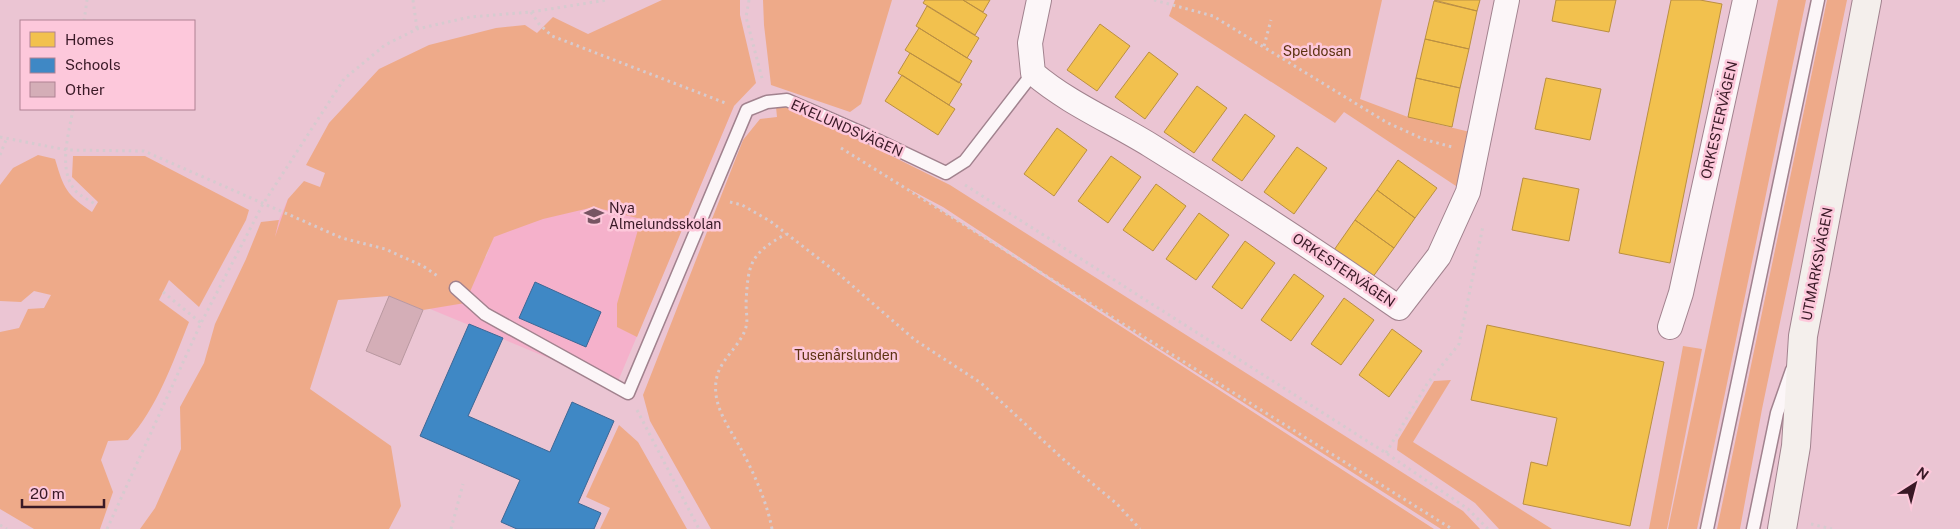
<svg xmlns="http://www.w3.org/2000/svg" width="1960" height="529" font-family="'Public Sans',sans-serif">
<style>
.built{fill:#f5b1cb}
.green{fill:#eeaa89}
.homes{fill:#f2c14e;stroke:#ba8f42}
.schools{fill:#3f88c5;stroke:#3d6795}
.building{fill:#d4aeb7;stroke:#b998a0}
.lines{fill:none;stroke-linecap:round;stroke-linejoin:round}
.lane-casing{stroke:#a1828e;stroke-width:15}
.street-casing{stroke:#a1828e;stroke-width:26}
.secondary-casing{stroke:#a1828e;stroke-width:30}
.path{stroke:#d6cbcf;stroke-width:3;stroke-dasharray:2.5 4;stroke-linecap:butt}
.lane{stroke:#fcf6f8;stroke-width:12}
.street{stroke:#fcf6f8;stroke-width:24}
.secondary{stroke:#f4efec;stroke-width:28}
.labels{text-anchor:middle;stroke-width:5;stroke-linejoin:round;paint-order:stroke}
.park-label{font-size:14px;fill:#5c3211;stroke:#fdc8db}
.street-label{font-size:14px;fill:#391926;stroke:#fdc8db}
.poi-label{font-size:14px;fill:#391926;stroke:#fdc8db;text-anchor:start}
</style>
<rect width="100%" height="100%" fill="#ebc5d3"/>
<path class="built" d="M564,41L734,106L616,386L273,244L279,220L288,199L311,208L486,257Z"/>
<path class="green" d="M662,0H740V15L756,83L734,106L637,337L617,327V304L641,219L594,207L543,219L494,237L465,303L423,310L389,296L338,300L310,389L391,446L401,506L389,529H140L155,508L181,449L180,407L204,363L215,324L246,259L261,222L279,220L275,237L288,199L304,181L320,187L325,173L306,165L329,123L379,69L429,45L496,28L525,25L537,33L553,17L588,34Z
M763,0H892L861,104L850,112L771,85L764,25Z
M1175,0H1382L1360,99L1408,117L1470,132L1459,188L1344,112L1335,123L1169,16Z
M1778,0H1806L1697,529H1668Z
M1827,0H1847L1762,409L1740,529H1717Z
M787,104L950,185L1463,511L1480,529H1441L1150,343L943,207L907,188L1434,529H711L650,421L643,395L743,140L760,119L777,117L776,107Z
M38,155L55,159C64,189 66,194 92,212L98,202L72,177L73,156H145L249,210L246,220L199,307L169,280L159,300L189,322C173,362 157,408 128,440L108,441L101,460L113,492L100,529H34L0,509V332L19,328L28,309L44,308L51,295L34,291L21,302L0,301V185L13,168Z
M1683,346L1702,349L1667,529H1649Z
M1451,380L1413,442L1552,529H1499L1475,503L1397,450L1398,440L1434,381Z
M619,425L638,442L687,529H600L610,508L586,497Z"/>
<path class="homes" d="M925,0H963L987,15L975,35L923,3Z
M963,0H990L983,12Z
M1434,0H1480L1477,11Z
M1556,0H1616L1609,32L1552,21Z
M1671,0H1700L1722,4L1670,263L1619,253Z
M1434,1L1477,11L1469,49L1425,39Z
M927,6L979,38L967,58L916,26Z
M1100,24L1130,46L1097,91L1067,70Z
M919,28L972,61L959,83L905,50Z
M1425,39L1469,49L1460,88L1416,78Z
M1149,52L1178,74L1145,119L1115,97Z
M910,53L962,84L949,105L898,73Z
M902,75L955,109L938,135L885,101Z
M1416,78L1460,88L1452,127L1408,117Z
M1546,78L1601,89L1590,140L1535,129Z
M1197,86L1227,108L1194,153L1164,132Z
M1245,114L1275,136L1242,181L1212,160Z
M1057,128L1087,150L1054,196L1024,174Z
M1297,147L1327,168L1294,214L1264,192Z
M1111,156L1141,177L1108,223L1078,201Z
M1398,160L1437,188L1415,218L1377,190Z
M1523,178L1579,189L1569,241L1512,230Z
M1156,184L1186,206L1153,251L1123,230Z
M1377,190L1415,218L1394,248L1355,220Z
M1199,213L1229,235L1196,280L1166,259Z
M1355,220L1394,248L1372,278L1334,250Z
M1245,241L1275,263L1242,309L1212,287Z
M1294,274L1324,296L1291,341L1261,320Z
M1344,298L1374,320L1341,365L1311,344Z
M1487,325L1664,362L1630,526L1523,504L1531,462L1547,466L1557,418L1471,400Z
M1392,329L1422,351L1389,397L1359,375Z"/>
<path class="schools" d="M535,282L601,312L586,347L519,318Z
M469,324L503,338L468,416L550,452L572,402L614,421L578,503L601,513L594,529H517L501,522L520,480L420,436Z"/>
<path class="building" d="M389,296L423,310L400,365L366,351Z"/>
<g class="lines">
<defs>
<path id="lane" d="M456,288L485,314L628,393L747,110L767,102L787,100L860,132L946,173L965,161L1033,73
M1707,529L1818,0
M1753,529L1777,413L1792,370"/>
<path id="street" d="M1039,0L1030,43L1033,73C1068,103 1111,121 1150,145C1234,197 1317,251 1399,308L1439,256L1468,192L1507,0
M1670,327L1681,293L1745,0"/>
<path id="secondary" d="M1782,529L1796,446L1803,336L1867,0"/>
</defs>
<use href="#lane" class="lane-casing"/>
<use href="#street" class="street-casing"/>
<use href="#secondary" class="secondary-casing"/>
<path class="path" d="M413,0L417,29
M749,0L746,17L763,82
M1154,0L1213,16L1386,122L1423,139L1452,147
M531,12L539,24L552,36L728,104
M84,21L87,0
M1264,46L1271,20
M73,109C69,133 58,168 74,189C79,196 90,200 96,205
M0,137L67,150L144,151L342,238L385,249L423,266L439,277
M841,148L1452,529
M0,155L6,140
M965,185L1386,453L1468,509L1488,529
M730,202L742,205L770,221L840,275L915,340L981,383L1063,459L1117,504L1140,529
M163,292L201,323
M637,410L699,529
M1386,453L1427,384L1459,344L1483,226
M1811,524L1832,529
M0,525L7,529
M107,529L201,323L263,204L344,79L385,45L417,29L470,17L531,12L607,0
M451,529L463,484
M772,529C767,502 753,471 740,447C727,424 709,401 718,373C723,358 742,343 746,327C748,320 746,311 746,304C748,263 750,254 786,234"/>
<use href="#lane" class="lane"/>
<use href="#street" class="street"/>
<use href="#secondary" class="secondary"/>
</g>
<defs>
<symbol id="school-bare" viewBox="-9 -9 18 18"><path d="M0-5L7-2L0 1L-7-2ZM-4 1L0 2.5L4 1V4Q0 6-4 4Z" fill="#775563" stroke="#fdc8db" stroke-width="2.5" paint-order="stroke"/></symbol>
</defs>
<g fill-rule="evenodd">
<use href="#school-bare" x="580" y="202" width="28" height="28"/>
</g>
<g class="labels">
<g class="park-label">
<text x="1317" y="56">Speldosan</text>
<text x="846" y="360">Tusenårslunden</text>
</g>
<g class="street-label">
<text transform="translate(1719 120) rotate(-77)" y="5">ORKESTERVÄGEN</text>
<text transform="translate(847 128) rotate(24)" y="5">EKELUNDSVÄGEN</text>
<text transform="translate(1817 264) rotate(-79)" y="5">UTMARKSVÄGEN</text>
<text transform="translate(1344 270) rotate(34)" y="5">ORKESTERVÄGEN</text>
</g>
<g class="poi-label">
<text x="609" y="213">Nya<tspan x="609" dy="16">Almelundsskolan</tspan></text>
</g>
</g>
<rect x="20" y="20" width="175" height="90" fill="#fdc8db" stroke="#af8293"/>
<rect x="30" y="32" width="25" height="15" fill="#f2c14e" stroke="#af8293"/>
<text x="65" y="45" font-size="15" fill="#391926">Homes</text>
<rect x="30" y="58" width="25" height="15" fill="#3f88c5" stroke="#af8293"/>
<text x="65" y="70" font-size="15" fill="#391926">Schools</text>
<rect x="30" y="82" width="25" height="15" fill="#d4aeb7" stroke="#af8293"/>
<text x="65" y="95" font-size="15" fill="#391926">Other</text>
<g transform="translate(1915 484) rotate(36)" stroke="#fdc8db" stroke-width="4" paint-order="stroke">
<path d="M0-4L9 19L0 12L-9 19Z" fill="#391926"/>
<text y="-8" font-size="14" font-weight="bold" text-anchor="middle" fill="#391926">N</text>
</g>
<path d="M22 499v8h82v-8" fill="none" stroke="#391926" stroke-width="2.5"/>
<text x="30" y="499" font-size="15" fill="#391926" stroke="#fdc8db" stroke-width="4" paint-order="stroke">20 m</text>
</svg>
